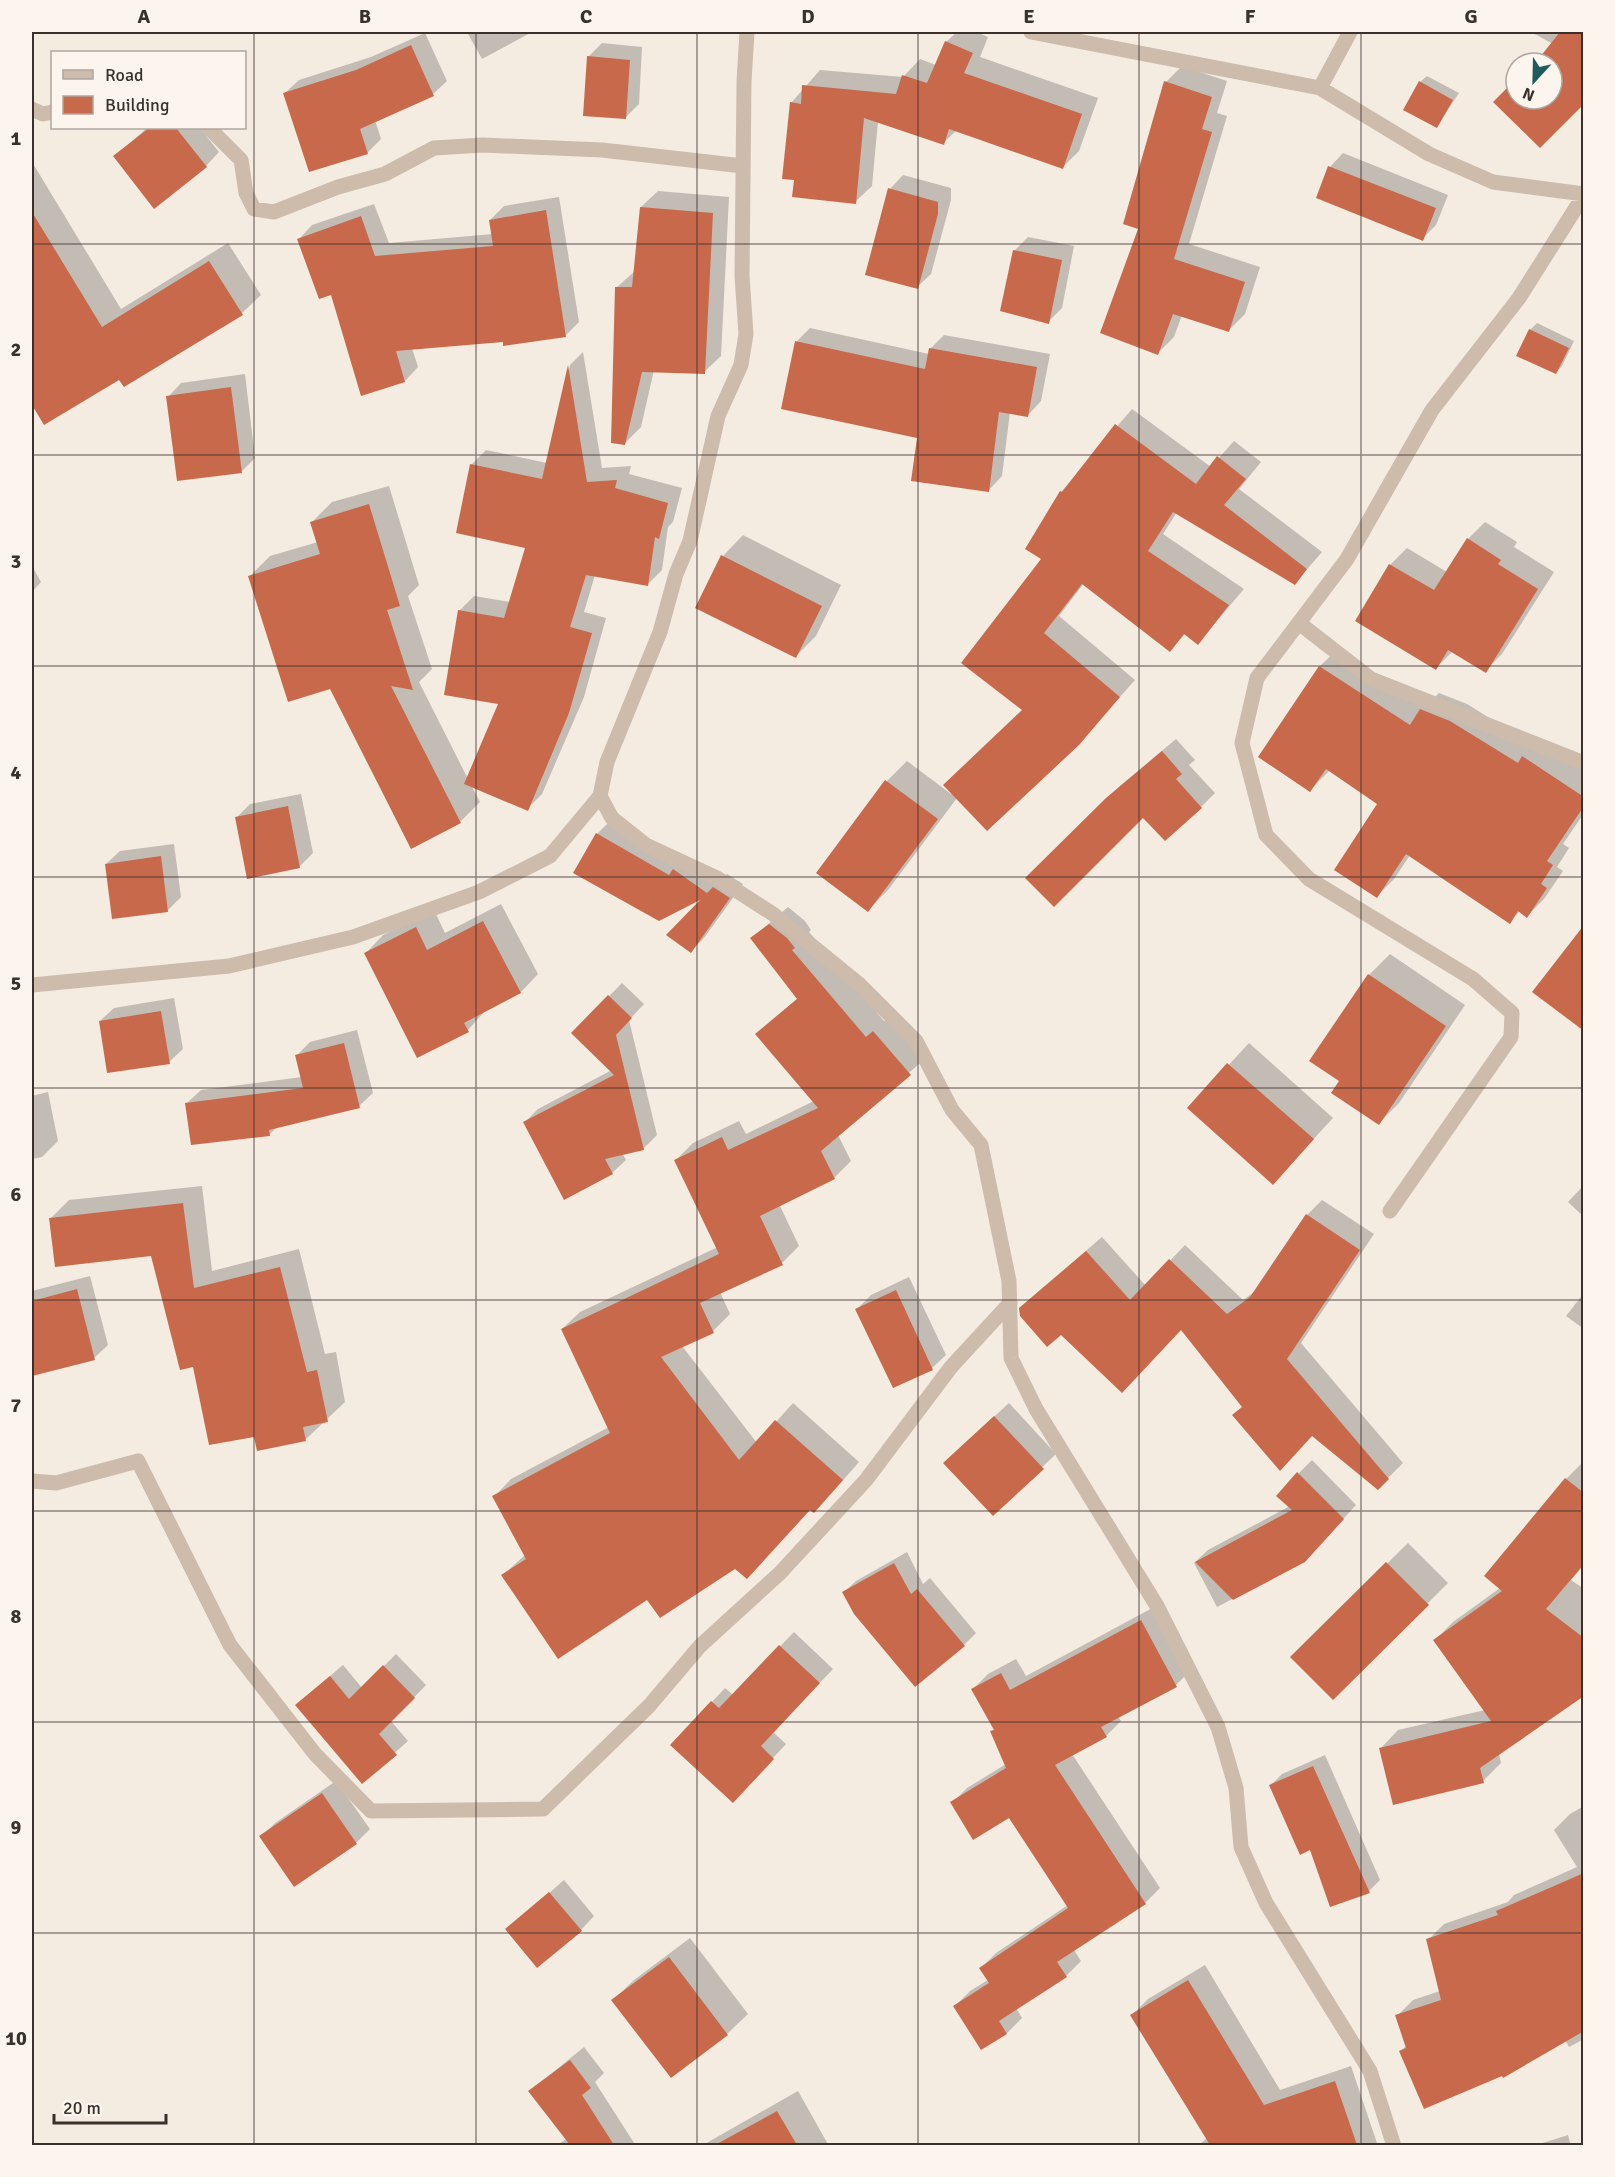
<svg xmlns="http://www.w3.org/2000/svg" width="1615" height="2177" font-family="Signika,sans-serif">
<style>
.shadow{fill:#0003}
.building{fill:#c8694b}
.lines{fill:none;stroke-linecap:round;stroke-linejoin:round}
.street{stroke:#cdbbac;stroke-width:15}
.grid{fill:none;stroke:#3b302b;stroke-width:1.5;stroke-opacity:0.55}
.neatline{fill:none;stroke:#3b302b;stroke-width:2}
.grid-label{font-size:20px;text-anchor:middle;font-weight:bold;fill:#3b302b}
</style>
<rect width="100%" height="100%" fill="#f4ebe1"/>
<path class="shadow" d="M467,32H532L482,59Z
M957,32H976L988,37L980,57L1098,98L1079,151L1063,167L957,130L943,143L878,121L872,186L855,202L796,179L791,103L820,70L903,77L920,59L936,65L946,42Z
M1531,32H1584V102H1495L1516,81V99H1552V63H1534L1553,44Z
M425,33L447,81L433,94L375,120L381,139L367,153L285,93L299,80L371,57Z
M602,43L642,47L639,104L625,118L588,57Z
M1182,66L1227,81L1217,113L1227,116L1189,244L1260,267L1245,314L1229,330L1182,315L1174,337L1158,353L1140,228L1166,82Z
M1427,76L1459,93L1437,126L1420,82Z
M147,128H200L219,152L206,166L115,156Z
M1343,153L1448,195L1436,225L1422,239L1318,197L1330,167Z
M32,162L121,309L228,243L261,295L242,313L120,378L44,423L32,403Z
M903,175L951,188V200L931,274L917,287L890,189Z
M658,191L729,197L721,356L704,372L654,370L641,427L625,443L617,287L635,271L641,207Z
M559,197L579,322L566,335L505,344L504,341L412,348L418,367L405,381L332,293L299,239L312,225L374,204L389,243L493,234L490,220L504,206Z
M1028,237L1074,246L1062,308L1048,322L1014,251Z
M1537,323L1574,341L1562,366L1556,373L1518,355L1530,330Z
M810,328L929,354L930,349L944,335L1050,354L1041,401L1028,415L1010,412L1002,476L989,490L919,437L797,341Z
M583,352L602,468L631,466L629,474L682,488L673,522L668,527L662,570L647,585L595,575L584,612L606,618L584,697L542,794L527,809L471,785L480,802L460,822L331,687L250,576L270,556L318,542L312,522L332,502L389,486L419,585L408,596L432,669L419,682L468,779L500,703L459,611L474,596L510,602L527,547L472,464L486,450L547,463L570,365Z
M245,374L255,458L242,471L168,397L181,383Z
M1132,409L1211,467L1234,441L1261,462L1239,489L1322,552L1295,583L1177,512L1163,534L1244,589L1198,643L1186,633L1170,650L1084,583L1059,616L1135,680L1078,744L957,798L888,890L868,910L887,781L907,761L951,794L1024,709L1044,559L1027,549L1061,492Z
M1485,522L1517,542L1514,547L1554,572L1502,654L1485,671L1453,651L1436,668L1390,565L1407,548L1447,572L1468,539Z
M743,535L841,585L816,636L796,656L723,556Z
M32,566L41,582L32,592Z
M1337,650L1425,707L1439,693L1467,704L1534,746L1584,769V813L1563,844L1569,848L1557,867L1563,871L1544,899L1527,916L1520,911L1509,922L1410,855L1394,879L1377,896L1379,803L1330,770L1310,790L1260,757L1320,666Z
M1176,739L1195,760L1189,765L1215,793L1201,807L1165,839L1144,816L1027,878L1121,785Z
M301,794L313,853L299,867L236,818L250,804Z
M611,820L722,880L727,874L743,884L704,938L691,951L706,895L659,920L597,834Z
M174,844L181,897L167,911L106,864L120,851Z
M501,904L538,974L521,992L485,1011L468,1030L366,953L383,935L434,910L445,933Z
M788,907L805,921L811,930L809,932L884,1021L891,1015L927,1057L838,1135L851,1161L834,1178L780,1206L799,1246L782,1263L720,1292L730,1314L713,1331L682,1346L757,1443L793,1403L859,1462L831,1494L735,1567L648,1598L503,1575L525,1555L494,1497L511,1479L609,1427L562,1329L580,1312L718,1247L676,1160L693,1143L739,1121L746,1134L814,1101L757,1034L798,998L752,938Z
M1390,954L1465,1005L1399,1103L1379,1123L1341,1081L1311,1061L1369,975Z
M622,983L644,1004L629,1020L657,1135L643,1149L622,1153L626,1160L612,1173L525,1122L538,1109L612,1070L573,1033Z
M174,998L183,1049L169,1062L100,1021L114,1008Z
M357,1030L373,1093L359,1106L278,1126L269,1135L187,1103L201,1090L302,1077L297,1055L310,1042Z
M1249,1043L1333,1118L1273,1183L1189,1108Z
M48,1092L58,1141L42,1157L32,1159V1096Z
M1584,1185V1217L1568,1202Z
M202,1186L212,1271L299,1249L325,1354L336,1352L345,1402L305,1440L255,1435L194,1365L152,1254L51,1218L69,1200Z
M1322,1200L1374,1234L1301,1343L1403,1463L1378,1488L1313,1435L1243,1406L1182,1329L1037,1293L1102,1237L1146,1286L1185,1245L1243,1300L1257,1290L1307,1215Z
M90,1276L108,1345L94,1358L32,1374V1291Z
M909,1277L946,1355L932,1368L894,1386L857,1309L871,1295Z
M1584,1293V1329L1566,1316Z
M1009,1403L1056,1454L993,1514L959,1449Z
M1312,1460L1356,1505L1305,1561L1217,1607L1194,1563L1208,1550L1290,1506L1298,1474Z
M1584,1461V1565L1571,1580L1584,1589V1694L1499,1754L1501,1763L1483,1781L1380,1749L1398,1730L1485,1710L1435,1640L1453,1622L1500,1588L1566,1479Z
M1408,1543L1448,1583L1333,1698L1292,1657Z
M907,1552L923,1584L930,1578L976,1633L964,1645L844,1592L856,1581Z
M1156,1606L1191,1670L1176,1685L1118,1716L1121,1721L1106,1736L1072,1754L1160,1888L1145,1903L1074,1950L1081,1961L1066,1976L1016,2008L1022,2018L1007,2033L982,2048L955,2006L970,1991L988,1980L981,1968L996,1953L1068,1905L1010,1816L952,1803L967,1788L1006,1764L995,1729L973,1689L988,1674L1016,1659L1026,1676Z
M794,1632L833,1669L773,1732L786,1744L746,1787L712,1702L725,1688L733,1695Z
M396,1654L426,1685L391,1721L408,1741L362,1782L310,1693L343,1665L362,1688Z
M1325,1755L1380,1880L1369,1891L1311,1848L1271,1785L1282,1774Z
M336,1781L370,1829L356,1843L294,1884L261,1837L275,1823Z
M1584,1806V2039L1569,2047L1565,2040L1401,2051L1407,2045L1397,2016L1413,2000L1440,1991L1428,1940L1444,1924L1508,1902L1514,1895L1577,1867L1554,1830L1570,1814Z
M564,1880L594,1916L581,1930H507Z
M690,1938L748,2014L727,2034L671,2076L613,2000L634,1980Z
M1205,1965L1280,2090L1351,2066L1378,2146H1198L1207,2138L1132,2015L1148,1999Z
M584,2047L604,2073L595,2082L636,2146H556L566,2139L530,2091Z
M798,2091L829,2146H702L703,2145Z
M1568,2135L1571,2146H1533Z"/>
<path class="building" d="M1560,32H1584V104L1540,148L1493,102L1516,79V99H1552V63H1532L1536,62Z
M945,41L973,53L964,73L1082,114L1063,169L949,129L944,145L864,118L856,204L792,197L794,180L782,179L790,102L801,104L802,85L896,94L902,75L927,83Z
M411,45L434,96L360,129L368,154L309,172L283,93L356,70Z
M587,56L630,60L626,119L583,116Z
M1164,81L1212,97L1202,129L1212,132L1174,259L1245,282L1229,332L1173,314L1158,355L1100,333L1138,229L1123,224Z
M1419,81L1453,100L1437,128L1403,110Z
M149,128H176L207,167L154,209L113,156Z
M1328,166L1436,208L1423,241L1316,198Z
M888,188L938,202V214L918,289L865,275Z
M640,207L713,213L705,374L642,372L625,445L611,443L615,287H632Z
M546,210L566,337L503,346V342L396,351L405,382L361,396L331,295L319,299L297,239L361,216L375,256L493,246L489,220Z
M32,212L102,327L209,261L243,315L124,387L119,380L44,425L32,405Z
M1013,250L1062,260L1049,324L1000,311Z
M1529,329L1569,348L1556,374L1516,356Z
M795,341L925,369L929,348L1037,367L1028,417L999,412L989,492L911,481L917,438L781,409Z
M568,365L587,482L617,480L615,488L668,503L659,539L655,537L648,586L586,575L570,627L592,633L569,713L528,811L464,784L498,704L444,695L458,610L504,618L525,548L456,533L470,464L542,479Z
M231,387L242,473L177,481L166,396Z
M1115,424L1196,484L1217,456L1246,479L1224,505L1307,569L1295,585L1173,512L1148,551L1229,605L1198,645L1184,634L1170,652L1082,584L1044,633L1120,697L1079,745L987,831L943,785L1022,710L961,663L1041,559L1025,549L1060,491L1062,492Z
M369,504L400,606L387,610L413,690L391,686L461,823L411,849L330,689L288,702L248,576L320,554L310,522Z
M1467,538L1501,560L1498,564L1538,589L1486,673L1448,650L1436,670L1355,621L1389,564L1434,590Z
M721,555L822,606L796,658L695,608Z
M1319,666L1410,725L1420,709L1450,721L1518,763L1522,756L1584,797V806L1547,861L1553,865L1541,884L1547,888L1527,918L1518,911L1510,924L1406,854L1377,898L1334,870L1377,804L1326,769L1310,792L1258,757Z
M1162,751L1182,774L1176,779L1202,808L1165,841L1143,818L1054,907L1025,878L1106,798Z
M885,780L938,819L868,912L816,873Z
M288,806L300,868L247,879L235,817Z
M596,833L669,875L673,869L707,893L713,887L730,898L691,953L666,935L700,900L659,921L573,873Z
M161,856L168,912L112,919L105,864Z
M483,921L521,993L464,1023L469,1032L417,1058L364,953L416,927L427,950Z
M769,924L787,938L795,948L792,950L866,1037L873,1031L911,1075L821,1151L835,1179L760,1216L783,1265L700,1303L714,1333L661,1357L739,1460L775,1420L843,1480L814,1513L810,1510L747,1579L735,1569L660,1618L647,1600L558,1659L501,1575L526,1559L492,1496L610,1433L561,1329L719,1254L674,1160L722,1137L728,1150L818,1108L755,1034L797,999L750,938Z
M1584,925V1031L1532,992Z
M1368,974L1446,1026L1379,1125L1331,1093L1339,1081L1309,1061Z
M608,995L632,1018L616,1035L644,1150L605,1159L613,1174L564,1200L523,1122L614,1075L571,1033Z
M161,1011L170,1064L107,1073L99,1021Z
M344,1043L360,1108L269,1130L270,1136L191,1145L185,1103L303,1088L295,1055Z
M1227,1063L1314,1139L1273,1185L1187,1108Z
M183,1203L194,1288L280,1267L307,1372L317,1370L328,1422L303,1427L306,1441L257,1451L254,1437L209,1445L193,1367L180,1370L151,1256L55,1267L49,1218Z
M1306,1214L1360,1250L1287,1359L1389,1479L1378,1490L1312,1436L1280,1471L1232,1415L1242,1407L1181,1330L1122,1393L1061,1335L1047,1347L1020,1316L1019,1308L1086,1251L1130,1300L1169,1259L1227,1314L1250,1297Z
M77,1289L95,1360L32,1376V1301Z
M896,1290L933,1370L893,1388L855,1309Z
M994,1416L1044,1469L993,1516L943,1463Z
M1297,1472L1344,1519L1305,1562L1233,1600L1195,1562L1292,1510L1276,1496Z
M1565,1478L1584,1493V1564L1546,1609L1584,1638V1696L1480,1768L1484,1783L1393,1805L1379,1748L1491,1721L1433,1640L1502,1591L1484,1576Z
M1386,1562L1429,1605L1333,1700L1290,1657Z
M894,1563L911,1594L917,1589L965,1646L915,1687L854,1614L842,1592Z
M1141,1620L1177,1687L1101,1727L1107,1737L1055,1765L1146,1904L1057,1962L1067,1977L999,2021L1007,2034L981,2050L953,2006L989,1983L979,1968L1068,1908L1009,1818L973,1840L950,1802L1006,1768L990,1731L994,1730L971,1689L1001,1673L1010,1690Z
M779,1645L820,1683L761,1746L774,1759L733,1803L670,1745L711,1701L719,1708Z
M383,1665L415,1698L379,1734L397,1755L362,1784L295,1705L330,1676L349,1699Z
M1313,1766L1370,1893L1330,1907L1310,1850L1300,1855L1269,1785Z
M322,1793L357,1844L294,1887L259,1836Z
M1584,1873V2031L1503,2078L1502,2076L1424,2109L1399,2051L1406,2048L1395,2015L1441,2000L1426,1939L1498,1915L1496,1911Z
M549,1892L582,1931L537,1968L505,1929Z
M669,1957L728,2035L671,2078L611,2000Z
M1188,1980L1264,2105L1335,2081L1357,2145H1210L1130,2015Z
M570,2060L591,2088L582,2095L614,2145H570L528,2091Z
M777,2111L797,2145H715Z"/>
<g class="lines">
<path class="street" d="M1031,32L1320,88L1429,154L1493,182L1584,194
M1320,88L1350,32
M32,109L43,114L52,112
M209,128L241,160L246,193L254,209L274,212L338,187L385,174L434,148L483,145L602,150L743,166
M1299,623L1371,679L1584,763
M600,796L612,818L646,845L717,878L773,914L859,984L916,1041L952,1110L981,1145L1009,1281L1011,1358L1036,1409L1157,1606L1218,1727L1236,1788L1241,1847L1266,1903L1370,2071L1394,2146
M32,985L229,966L353,937L479,892L550,856L600,796L607,762L660,632L676,574L690,541L718,416L741,365L746,334L742,276L744,82L747,32
M1390,1211L1511,1037L1512,1013L1473,979L1309,879L1266,835L1242,743L1257,678L1347,559L1432,410L1519,298L1584,195
M32,1481L56,1483L138,1461L230,1645L315,1754L371,1811L543,1809L649,1706L700,1646L780,1573L866,1480L951,1367L1010,1303"/>
</g>
<path class="grid" d="M254,32V2146M476,32V2146M697,32V2146M918,32V2146M1139,32V2146M1361,32V2146M32,244H1584M32,455H1584M32,666H1584M32,877H1584M32,1088H1584M32,1300H1584M32,1511H1584M32,1722H1584M32,1933H1584"/>
<rect width="1615" height="2177" fill="none" stroke="#fbf5ee" stroke-width="66"/>
<rect x="51" y="51" width="195" height="78" fill="#fbf5ee" stroke="#aea6a0" stroke-width="1.5"/>
<rect x="63" y="70" width="30" height="9" fill="#cdbbac" stroke="#aea6a0" stroke-width="1.5"/>
<text x="105" y="81" font-size="18" fill="#3b302b">Road</text>
<rect x="63" y="96" width="30" height="18" fill="#c8694b" stroke="#aea6a0" stroke-width="1.5"/>
<text x="105" y="111" font-size="18" fill="#3b302b">Building</text>
<g transform="translate(1534 81) rotate(202)"><circle r="28" fill="#fbf5ee" stroke="#aea6a0" stroke-width="1.5"/>
<path d="M0-4.5L10 22L0 15L-10 22Z" fill="#1f5a5e"/>
<text y="-9" font-size="16" font-weight="bold" text-anchor="middle" fill="#3b302b">N</text>
</g>
<path d="M54 2114v9h112v-9" fill="none" stroke="#3b302b" stroke-width="3"/>
<text x="63" y="2114" font-size="18" fill="#3b302b" stroke="#fbf5ee" stroke-width="4.5" paint-order="stroke">20 m</text>
<rect x="33" y="33" width="1549" height="2111" class="neatline"/>
<g class="grid-label">
<text x="144" y="23">A</text>
<text x="365" y="23">B</text>
<text x="586" y="23">C</text>
<text x="808" y="23">D</text>
<text x="1029" y="23">E</text>
<text x="1250" y="23">F</text>
<text x="1471" y="23">G</text>
<text x="16" y="145">1</text>
<text x="16" y="356">2</text>
<text x="16" y="568">3</text>
<text x="16" y="779">4</text>
<text x="16" y="990">5</text>
<text x="16" y="1201">6</text>
<text x="16" y="1412">7</text>
<text x="16" y="1623">8</text>
<text x="16" y="1834">9</text>
<text x="16" y="2045">10</text>
</g>
</svg>
